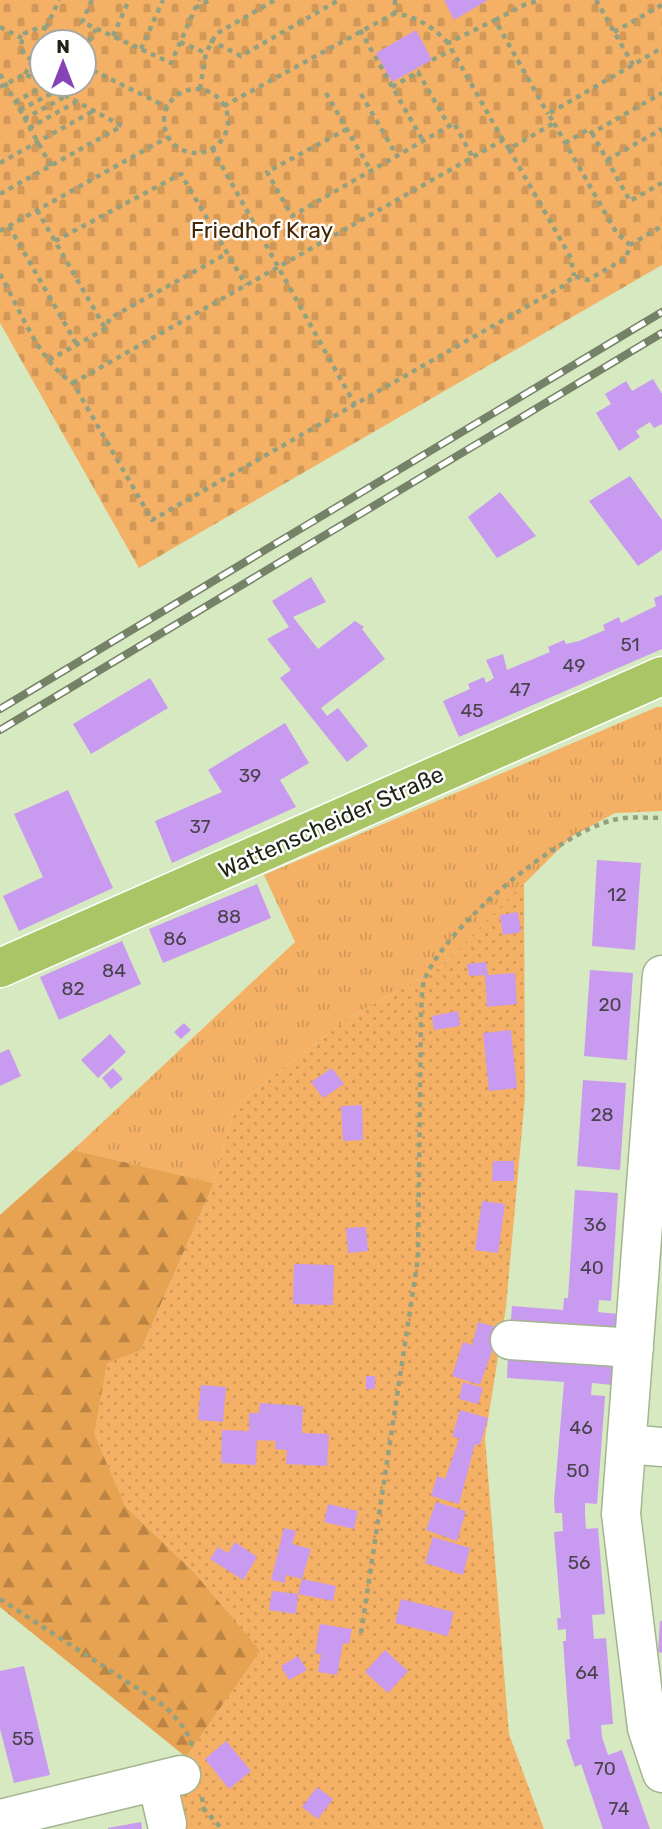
<svg xmlns="http://www.w3.org/2000/svg" width="662" height="1829" font-family="Rubik,sans-serif">
<style>
.grass{fill:url(#grass-tufts)}
.forest{fill:url(#forest-firs)}
.cemetery{fill:url(#cemetery-stones);fill-rule:evenodd}
.garden{fill:url(#garden-dots)}
.building{fill:#c89bf0}
.lines{fill:none;stroke-linecap:round;stroke-linejoin:round}
.minor-casing{stroke:#a3b58e;stroke-width:41}
.major-casing{stroke:#fff;stroke-width:41}
.path{stroke:#93a181;stroke-width:4.5;stroke-dasharray:5 5;stroke-linecap:butt}
.minor{stroke:#fff;stroke-width:38}
.major{stroke:#a9c566;stroke-width:38}
.rail-casing{stroke:#768267;stroke-width:8}
.rail{stroke:#fff;stroke-width:5;stroke-dasharray:16;stroke-linecap:butt}
.labels{text-anchor:middle;stroke-width:5;stroke-linejoin:round;paint-order:stroke}
.number-label{font-size:19px;fill:#48424c}
.park-label{font-size:23px;fill:#442805;stroke:#fff}
.street-label{font-size:23px;fill:#1e2415;stroke:#fff}
</style>
<defs>
<pattern id="grass-tufts" width="24" height="20" patternUnits="userSpaceOnUse" patternTransform="scale(1.75)"><rect width="24" height="20" fill="#f4b166"/><path d="M3 7l-1-3M5 7V3M7 7l1-3M15 17l-1-3M17 17v-4M19 17l1-3" fill="none" stroke="#d19858"/></pattern>
<pattern id="forest-firs" width="22" height="20" patternUnits="userSpaceOnUse" patternTransform="scale(1.75)"><rect width="22" height="20" fill="#e7a252"/><path d="M5 1l3.5 6h-7zM16 11l3.5 6h-7z" fill="#bb8443"/></pattern>
<pattern id="cemetery-stones" width="16" height="16" patternUnits="userSpaceOnUse" patternTransform="scale(1.75)"><rect width="16" height="16" fill="#f4b166"/><path d="M2 7V4a2 2 0 0 1 4 0v3zM10 15v-3a2 2 0 0 1 4 0v3z" fill="#d19858"/></pattern>
<pattern id="garden-dots" width="8" height="8" patternUnits="userSpaceOnUse" patternTransform="scale(1.75)"><rect width="8" height="8" fill="#f4b166"/><path d="M2 2h.1M6 6h.1" fill="none" stroke="#d19858" stroke-width="1.8" stroke-linecap="round"/></pattern>
</defs>
<rect width="100%" height="100%" fill="#d6e9c0"/>
<path class="grass" d="M657,707H662V811L615,813L571,837L441,967L347,1019L235,1106L214,1183L73,1150L295,942L264,875Z"/>
<path class="forest" d="M73,1150L214,1183L141,1350L125,1506L193,1571L261,1651L186,1757L0,1607V1215Z"/>
<path class="cemetery" d="M0,0H662V265L139,568L0,323ZM42,42H84V84H42Z"/>
<path class="garden" d="M524,883L525,1096L506,1307L485,1438L509,1734L544,1829H179L173,1796L186,1757L260,1651L193,1571L125,1506L94,1434L107,1363L141,1350L214,1183L235,1106L347,1019L441,967Z"/>
<path class="building" d="M444,0H488L454,20Z
M416,30L432,60L392,82L376,53Z
M653,379L662,394V424L654,428L650,422L642,427L636,431L640,437L619,451L596,413L611,404L605,394L626,381L632,391Z
M630,476L662,520V550L638,566L589,501Z
M500,492L536,536L497,558L468,517Z
M311,577L326,602L293,617L318,649L355,621L364,627L362,629L385,659L321,708L327,716L338,708L368,746L347,762L280,678L291,670L267,639L289,627L272,601Z
M662,595V649L459,737L443,701L470,689L468,684L484,677L486,683L494,678L486,660L503,654L507,670L550,652L548,647L564,640L566,644L579,641L605,630L603,625L619,617L621,623L656,606L654,598Z
M150,678L168,708L91,754L73,724Z
M285,723L309,763L280,780L296,807L172,863L155,821L222,792L208,770Z
M68,790L113,888L19,931L3,896L43,877L14,814Z
M597,860L641,863L635,950L592,946Z
M257,884L271,918L163,963L149,929Z
M518,912L521,932L503,935L500,915Z
M122,941L141,984L59,1020L40,977Z
M486,962L488,975L515,973L517,1004L487,1007L485,975L469,976L467,964Z
M590,970L633,973L627,1060L584,1056Z
M458,1011L460,1026L434,1030L432,1016Z
M184,1023L191,1030L181,1039L174,1032Z
M511,1030L517,1088L489,1091L483,1033Z
M110,1034L126,1052L98,1078L81,1060Z
M9,1049L21,1076L0,1086V1053Z
M113,1068L123,1079L111,1089L102,1078Z
M332,1068L344,1084L323,1098L311,1082Z
M583,1080L626,1083L620,1170L577,1166Z
M362,1105L363,1140L343,1141L341,1106Z
M493,1161H514V1181H492Z
M575,1190L618,1193L611,1301L599,1300L598,1312L618,1314L617,1336L510,1331L512,1306L563,1310L564,1298H568Z
M482,1201L505,1204L498,1253L475,1250Z
M366,1227L368,1251L348,1253L346,1228Z
M294,1264L334,1265L333,1305L293,1304Z
M478,1322L500,1328L480,1385L452,1376L463,1342L472,1345Z
M508,1355L615,1362L613,1385L592,1383L591,1395L605,1396L597,1504L585,1503V1515L586,1529L598,1528L605,1614L592,1615L594,1639L606,1638L613,1724L601,1725L602,1737L608,1755L622,1750L650,1829H603L581,1764L575,1767L566,1740L570,1739L563,1641H566V1629L558,1630L557,1618H561L554,1532L563,1531L562,1513H555L554,1501L564,1382L507,1378Z
M366,1376H375V1389H366Z
M463,1382L483,1388L478,1404L459,1399Z
M201,1385L226,1387L223,1422L198,1420Z
M260,1403L303,1406L302,1433L329,1434L327,1466L286,1464L287,1450L275,1449L276,1441L257,1440L256,1465L221,1463L222,1430L249,1431V1413H259Z
M460,1410L488,1418L480,1445L475,1444L459,1504L431,1496L437,1476L445,1479L454,1454L459,1438L452,1437Z
M436,1502L466,1511L457,1541L426,1530Z
M328,1504L358,1511L354,1529L324,1522Z
M284,1528L296,1531L292,1544L311,1549L302,1579L336,1586L333,1601L298,1594L302,1579L286,1575L285,1583L271,1580Z
M433,1537L470,1548L463,1575L425,1563Z
M235,1542L257,1557L243,1580L210,1559L218,1547L228,1553Z
M272,1591L298,1594L296,1614L269,1610Z
M401,1599L454,1612L448,1636L395,1623Z
M660,1621H662V1653L658,1652Z
M320,1624L352,1629L349,1644L343,1643L337,1675L318,1672L321,1654H315Z
M385,1650L408,1671L388,1693L365,1672Z
M298,1656L307,1670L289,1680L281,1666Z
M24,1666L50,1775L14,1783L0,1729V1671Z
M226,1741L251,1771L229,1789L205,1759Z
M317,1787L333,1799L318,1819L302,1807Z
M141,1822L142,1829H108V1828Z"/>
<g class="lines">
<defs>
<path id="minor" d="M662,975L621,1514L647,1728L662,1773
M510,1340L634,1348
M627,1444L662,1447
M157,1781L167,1824
M0,1819L181,1775"/>
<path id="major" d="M0,968L662,676"/>
</defs>
<use href="#minor" class="minor-casing"/>
<use href="#major" class="major-casing"/>
<path class="path" d="M92,0L82,22L171,63L199,0
M395,0V13C419,18 432,26 448,43
M596,0L633,65
M195,8L210,0
M495,20L524,5L541,0
M0,27L22,38
M46,28L59,0
M360,30L423,141
M614,32L662,5
M113,36L129,0
M210,40L241,56L339,0
M180,42L206,53
M141,49L163,0
M84,50L96,29
M432,60L452,50
M42,61C25,62 16,48 25,33L41,27L51,31L56,42
M84,66L167,107
M0,74L51,166
M25,74L32,61
M0,87L25,74L42,83
M392,87L418,72L449,126L454,123L472,156
M200,89L206,53L216,34L275,0
M164 121a32 32 0 1 1 64 0a32 32 0 1 1-64 0Z
M326,93L371,171
M361,94L397,156
M15,102L46,85
M224,106L395,13
M20,110L56,91
M24,119L66,96
M554,123L616,232L630,245
M29,128L76,102
M347,129L267,172L292,216L449,126
M592,133L630,201L662,183
M503,140L448,43L495,20L548,114
M565,143L589,129L592,133L662,93
M212,148L355,405
M509,149L571,258L574,276
M607,160L662,129
M0,163L95,110
M0,194L122,126L44,84
M37,210L105,328
M9,226L77,345
M0,231L168,137
M55,241L181,174L246,285
M0,274C20,309 38,361 73,383L152,520L563,286L574,276L588,280L626,258L630,245L662,226
M49,360L105,329L110,318L228,253
M73,383L503,140L509,149L554,123L548,114L662,48
M0,1599L166,1707L185,1729L193,1747
M361,1633L418,1258L421,1013C422,1003 421,991 424,981C444,927 559,833 613,820C628,816 647,818 662,818
M202,1797L204,1811
M203,1808L222,1829"/>
<use href="#minor" class="minor"/>
<use href="#major" class="major"/>
<defs>
<path id="rail" d="M0,709L662,312
M0,730L662,333"/>
</defs>
<use href="#rail" class="rail-casing"/>
<use href="#rail" class="rail"/>
</g>
<g class="labels">
<g class="number-label">
<text x="630" y="651">51</text>
<text x="574" y="672">49</text>
<text x="520" y="696">47</text>
<text x="472" y="717">45</text>
<text x="250" y="782">39</text>
<text x="200" y="833">37</text>
<text x="617" y="901">12</text>
<text x="229" y="923">88</text>
<text x="175" y="945">86</text>
<text x="114" y="977">84</text>
<text x="73" y="995">82</text>
<text x="610" y="1011">20</text>
<text x="602" y="1121">28</text>
<text x="595" y="1231">36</text>
<text x="592" y="1274">40</text>
<text x="581" y="1434">46</text>
<text x="578" y="1477">50</text>
<text x="579" y="1569">56</text>
<text x="587" y="1679">64</text>
<text x="23" y="1745">55</text>
<text x="605" y="1775">70</text>
<text x="619" y="1815">74</text>
</g>
<g class="park-label">
<text x="262" y="238">Friedhof Kray</text>
</g>
<g class="street-label">
<text transform="translate(331 822) rotate(-24)" y="8">Wattenscheider Straße</text>
</g>
</g>
<g transform="translate(63 63)"><circle r="33" fill="#ffffff" stroke="#a5a7a1" stroke-width="2"/>
<path d="M0-5L12 26L0 18L-12 26Z" fill="#8643b7"/>
<text y="-10" font-size="19" font-weight="bold" text-anchor="middle" fill="#1e2415">N</text>
</g>
</svg>
